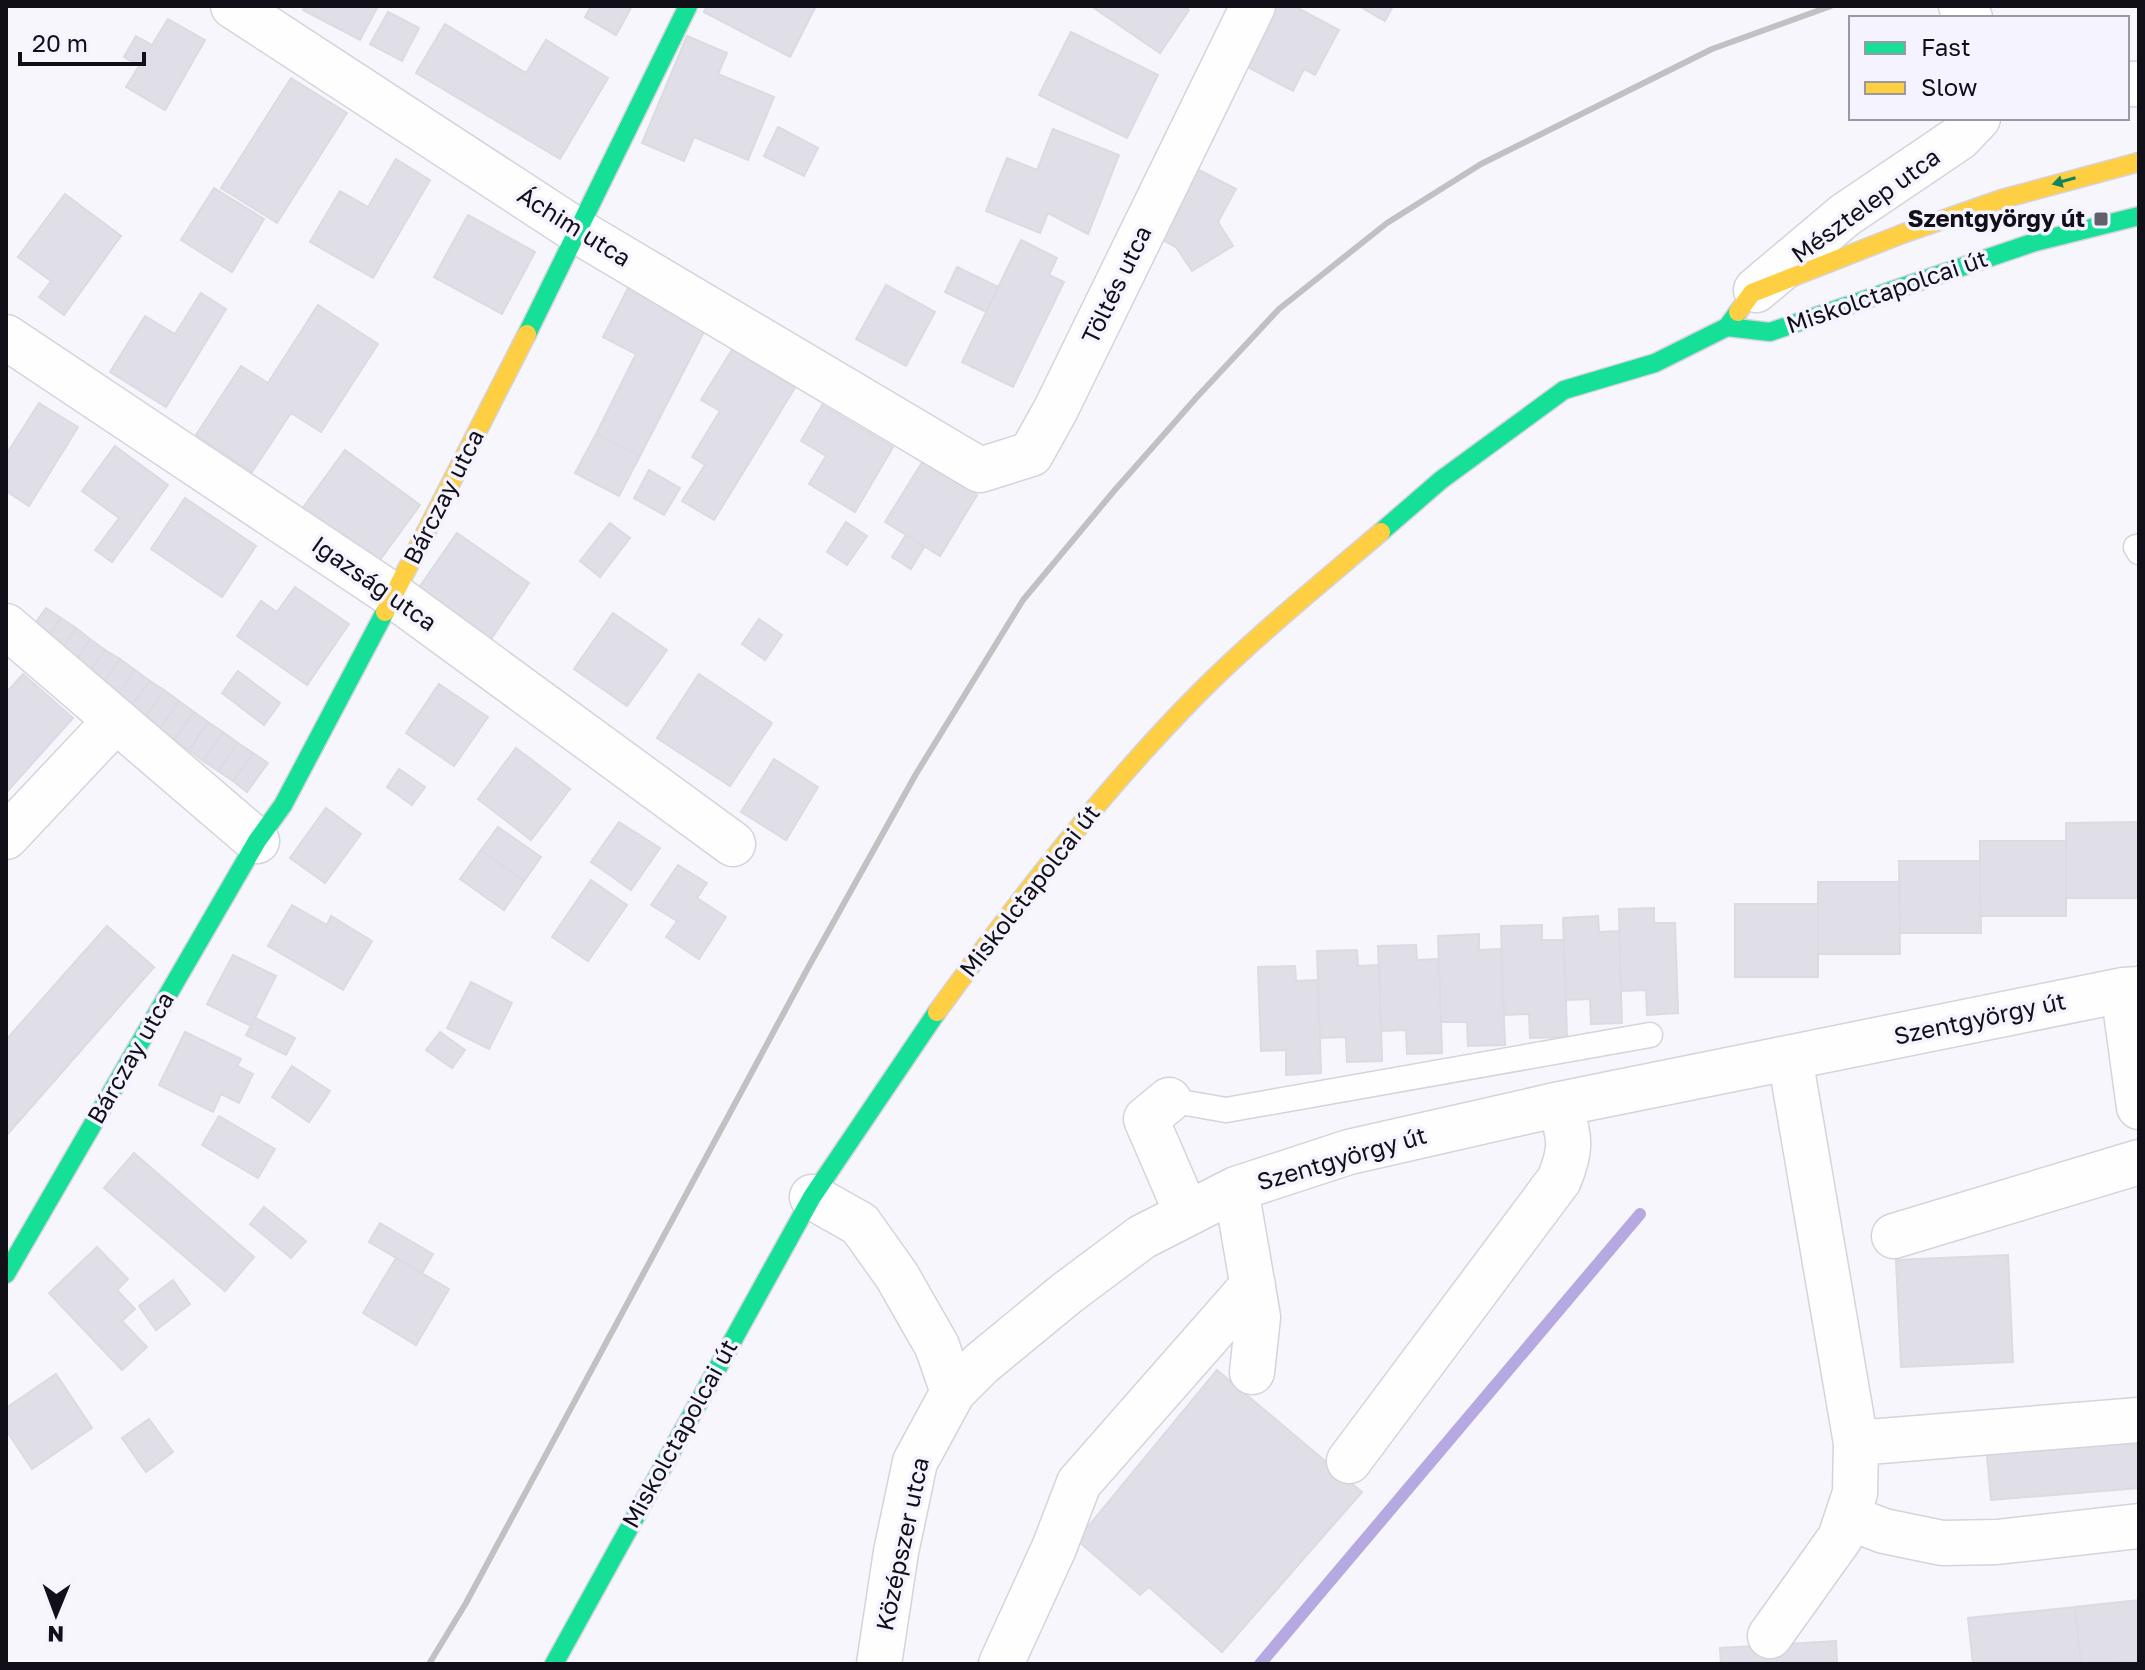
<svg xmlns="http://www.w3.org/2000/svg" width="2145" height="1670" font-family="'Golos Text',sans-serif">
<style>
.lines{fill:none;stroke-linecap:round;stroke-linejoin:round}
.stream{stroke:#b6a9e1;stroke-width:12}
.building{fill:#e0dee7;stroke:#dcdae2;stroke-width:2}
.lane-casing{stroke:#d5d3dc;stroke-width:27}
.street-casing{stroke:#d5d3dc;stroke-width:47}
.fast-casing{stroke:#d5d3dc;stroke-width:21}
.slow-casing{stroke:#d5d3dc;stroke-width:21}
.lane{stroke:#fefeff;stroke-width:24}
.street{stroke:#fefeff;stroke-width:44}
.fast{stroke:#16e098;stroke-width:18}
.slow{stroke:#ffcf43;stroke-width:18}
.rail{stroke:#c1c0c3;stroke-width:6}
.oneway{fill:#14825e}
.poi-dot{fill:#626068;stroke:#f5f3ff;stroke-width:3}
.labels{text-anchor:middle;stroke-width:7;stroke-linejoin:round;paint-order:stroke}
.street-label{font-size:24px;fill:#110f18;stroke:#f5f3ff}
.poi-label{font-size:24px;font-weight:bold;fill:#110f18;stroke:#f5f3ff;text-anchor:end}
</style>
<rect width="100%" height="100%" fill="#f7f6fc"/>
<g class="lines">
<path class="stream" d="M1260,1664L1640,1214"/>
</g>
<path class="building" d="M305,6H378L360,40L303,10Z
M591,6H632L616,35L585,17Z
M707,6H816L790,57L704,12Z
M1091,6H1184L1189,10L1160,53Z
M1275,6H1294L1339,30L1315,75L1304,69L1293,91L1244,65Z
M1359,6H1393L1385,21Z
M388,12L419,28L402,61L370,44Z
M168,19L205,40L165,110L126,87L139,66L124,57L136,36L152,45Z
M445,24L526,73L546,40L608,78L560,159L416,73Z
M1071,32L1158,75L1127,138L1039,95Z
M687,36L727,53L718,74L774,97L748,160L694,137L684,161L642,143Z
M291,78L347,113L277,223L221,188Z
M778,127L818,148L804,176L764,156Z
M1053,129L1119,155L1088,234L1048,213L1040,233L986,211L1007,158L1037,170Z
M396,159L430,180L373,278L310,242L340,191L368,207Z
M1193,167L1236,189L1218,222L1233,246L1192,271L1176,247L1157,237Z
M214,188L264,219L232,272L181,240Z
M65,194L121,236L64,315L39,297L51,281L18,257Z
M468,215L535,252L502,314L434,277Z
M1021,240L1057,258L1049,275L1064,282L1013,387L962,362Z
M957,267L998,287L986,312L945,292Z
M630,284L708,324L640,456L596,434L636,354L603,337Z
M886,285L935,312L906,366L856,339Z
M201,293L226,309L166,407L110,372L145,316L175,334Z
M318,305L378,344L321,432L291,413L252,472L196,435L241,366L268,383Z
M733,348L796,386L714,520L682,501L705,465L692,457L720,411L701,400Z
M39,403L78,427L29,506L6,491V455Z
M822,405L893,447L855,512L809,484L826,456L801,441Z
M596,434L640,456L619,496L575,473Z
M115,446L168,485L112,562L95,550L119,518L82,491Z
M345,450L420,505L377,564L302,509Z
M923,461L977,495L940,556L885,522Z
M649,470L680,488L664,515L634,498Z
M185,498L256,546L222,597L151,549Z
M846,522L867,536L847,565L827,552Z
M610,523L630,538L600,577L580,561Z
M457,533L529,583L489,642L416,592Z
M906,535L924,547L911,569L892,557Z
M295,587L349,624L307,685L237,636L261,601L277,612Z
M46,608L61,618L41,647L26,636Z
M613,613L667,650L627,706L574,669Z
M61,618L76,628L56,657L41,647Z
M759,619L782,635L765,660L742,644Z
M76,628L90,639L71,668L56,657Z
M90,639L105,650L85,678L71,668Z
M105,650L120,659L100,688L85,678Z
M120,659L135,670L115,699L100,688Z
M135,670L150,681L129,709L115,699Z
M238,671L280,703L264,725L222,693Z
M23,674L73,718L6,793V693Z
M699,674L772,723L730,786L657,738Z
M150,681L164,690L144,719L129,709Z
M439,684L488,717L454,766L406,733Z
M164,690L179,701L159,730L144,719Z
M179,701L194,712L174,740L159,730Z
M194,712L208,722L189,750L174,740Z
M208,722L223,732L203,761L189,750Z
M223,732L238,743L218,771L203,761Z
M238,743L253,753L233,781L218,771Z
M516,748L570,789L531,840L478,799Z
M253,753L268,763L247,792L233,781Z
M774,759L818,787L786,840L741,812Z
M399,769L425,787L412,805L387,787Z
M326,808L361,834L325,883L290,858Z
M619,822L660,848L631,890L591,862Z
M2139,822V898H2066V823Z
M498,827L541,857L524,881L481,850Z
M1980,841H2066V916H1980Z
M481,850L524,881L504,910L460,879Z
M1899,861H1980L1981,933H1900Z
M678,865L707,883L697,898L726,917L699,959L666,937L677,921L651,905Z
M591,880L627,905L588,961L552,937Z
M1818,882H1899L1900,954H1818Z
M1735,904H1818V977H1735Z
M292,905L327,925L331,916L372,941L343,990L268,946Z
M1654,908V923H1675L1678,1013L1647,1015L1646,990L1621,991L1619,909Z
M1598,916L1599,932L1619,931L1622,1023L1591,1024L1590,999L1566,1000L1563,918Z
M1542,925V940H1564L1567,1037L1530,1038L1529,1014L1504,1015L1501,926Z
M107,926L154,967L6,1136V1040Z
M1479,934V950L1501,949L1505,1045L1468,1046L1467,1022H1441L1438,936Z
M1416,945L1417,960L1439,959L1442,1053L1407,1054L1406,1030L1381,1031L1378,946Z
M1357,950L1358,966L1379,965L1382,1061L1347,1062L1346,1037L1320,1038L1317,951Z
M233,955L276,976L251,1026L207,1004Z
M1295,966L1296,981L1318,980L1321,1073L1286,1075V1050L1261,1051L1258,967Z
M471,982L512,1003L489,1049L447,1028Z
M255,1018L295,1038L286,1055L246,1035Z
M185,1032L241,1059L237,1066L253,1074L239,1103L221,1094L213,1112L159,1085Z
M440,1032L465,1050L452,1068L426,1050Z
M292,1066L330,1091L309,1122L272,1097Z
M219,1116L275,1149L258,1178L202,1145Z
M134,1153L254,1257L225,1291L104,1188Z
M264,1207L306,1241L291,1258L250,1224Z
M380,1223L433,1254L422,1273L369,1242Z
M97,1247L128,1279L117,1290L135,1309L122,1321L147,1347L122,1370L49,1293Z
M2008,1255L2013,1362L1901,1367L1896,1260Z
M396,1258L449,1289L416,1345L363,1313Z
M173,1280L190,1304L156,1330L139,1306Z
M1217,1370L1362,1492L1222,1652L1149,1587L1140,1595L1077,1540Z
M56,1374L92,1428L32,1469L6,1430V1408Z
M149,1419L173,1452L146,1472L122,1438Z
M2139,1433V1488L1991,1500L1986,1445Z
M2139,1600V1662L2081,1664L2075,1607Z
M2075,1607L2081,1664H1973L1968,1618Z
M1836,1641L1837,1664H1721L1720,1648Z"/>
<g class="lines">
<defs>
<path id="lane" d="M2136,547L2139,552
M1169,1100L1226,1110L1650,1035"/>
<path id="street" d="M233,6L579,232L980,470L1031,454L1056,409L1253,6
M1961,6L1970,18
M2127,84H2139
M1756,290L1845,215L1959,138L1978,118
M6,337L394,596L733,844
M6,626L257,841
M6,837L116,720
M2123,990L2139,1107
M1169,1100L1146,1119L1187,1214
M1236,1189L1258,1317L1252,1372
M812,1197L860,1224L897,1276L937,1346L953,1392L915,1462L896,1552L879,1664
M1894,1236L2139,1162
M953,1392L982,1363L1067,1293L1142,1237L1236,1189L1349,1152L1560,1104L2123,990L2139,989
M1856,1443L2139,1420
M1349,1461L1559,1180C1573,1146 1569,1138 1560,1104
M1847,1517L1884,1531L1942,1543L1997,1542L2139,1526
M1770,1636L1840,1538L1855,1493L1856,1443L1790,1058
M1001,1664L1054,1548L1079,1483L1253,1285"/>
<path id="fast" d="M1727,327L1770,332L2035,242L2139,216
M527,334L688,6
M1381,532L1441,480L1564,390L1655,363L1727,327L1738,312
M6,1274L257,841L283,805L385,612
M554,1664L812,1197L937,1012"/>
<path id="slow" d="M1738,312L1752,293L1902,234L2002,199L2139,162
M385,612L527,334
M937,1012C1018,901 1102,791 1199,693C1256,636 1320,584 1381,532"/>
</defs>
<use href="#lane" class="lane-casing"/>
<use href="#street" class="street-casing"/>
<use href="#fast" class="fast-casing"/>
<use href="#slow" class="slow-casing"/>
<use href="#lane" class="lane"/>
<use href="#street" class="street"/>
<use href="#fast" class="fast"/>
<use href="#slow" class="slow"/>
<path class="rail" d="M429,1664L466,1603L809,966L916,774L1023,600L1114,491L1197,397L1279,309L1387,223L1481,164L1712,49L1831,6"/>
</g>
<defs><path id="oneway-solid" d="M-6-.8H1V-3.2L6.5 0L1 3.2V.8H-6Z" transform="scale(2)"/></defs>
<use class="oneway" href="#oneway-solid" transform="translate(2064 181) rotate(164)"/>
<rect class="poi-dot" x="2093" y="211" width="16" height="16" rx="4"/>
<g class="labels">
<g class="street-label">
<text transform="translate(1866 206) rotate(-36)" y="8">Mésztelep utca</text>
<text transform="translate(574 227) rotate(32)" y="8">Áchim utca</text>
<text transform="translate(1117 285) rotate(-64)" y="8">Töltés utca</text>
<text transform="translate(1887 292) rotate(-19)" y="8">Miskolctapolcai út</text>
<text transform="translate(444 497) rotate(-63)" y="8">Bárczay utca</text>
<text transform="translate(374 584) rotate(35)" y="8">Igazság utca</text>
<text transform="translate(1030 891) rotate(-52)" y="8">Miskolctapolcai út</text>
<text transform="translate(1980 1019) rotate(-12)" y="8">Szentgyörgy út</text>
<text transform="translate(131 1058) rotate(-60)" y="8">Bárczay utca</text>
<text transform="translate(1342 1159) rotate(-16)" y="8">Szentgyörgy út</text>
<text transform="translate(680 1434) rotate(-61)" y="8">Miskolctapolcai út</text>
<text transform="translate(903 1544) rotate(-78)" y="8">Középszer utca</text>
</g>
<g class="poi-label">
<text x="2085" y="227">Szentgyörgy út</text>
</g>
</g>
<rect width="2145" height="1670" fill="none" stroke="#110f18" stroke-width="16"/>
<rect x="1849" y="16" width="280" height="104" fill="#f5f3ff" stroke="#9a98a3" stroke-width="2"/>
<rect x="1865" y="42" width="40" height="12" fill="#16e098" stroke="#9a98a3" stroke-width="2"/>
<text x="1921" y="56" font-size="24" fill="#110f18">Fast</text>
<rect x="1865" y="82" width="40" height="12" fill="#ffcf43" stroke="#9a98a3" stroke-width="2"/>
<text x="1921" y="96" font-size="24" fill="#110f18">Slow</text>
<g transform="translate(56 1614) rotate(181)" stroke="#f5f3ff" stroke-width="6" paint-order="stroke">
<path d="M0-6L14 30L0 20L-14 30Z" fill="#110f18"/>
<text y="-12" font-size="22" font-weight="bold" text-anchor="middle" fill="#110f18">N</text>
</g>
<path d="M20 52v12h124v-12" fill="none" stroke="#110f18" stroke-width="4"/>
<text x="32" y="52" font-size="24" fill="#110f18" stroke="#f5f3ff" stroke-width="6" paint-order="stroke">20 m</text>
</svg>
